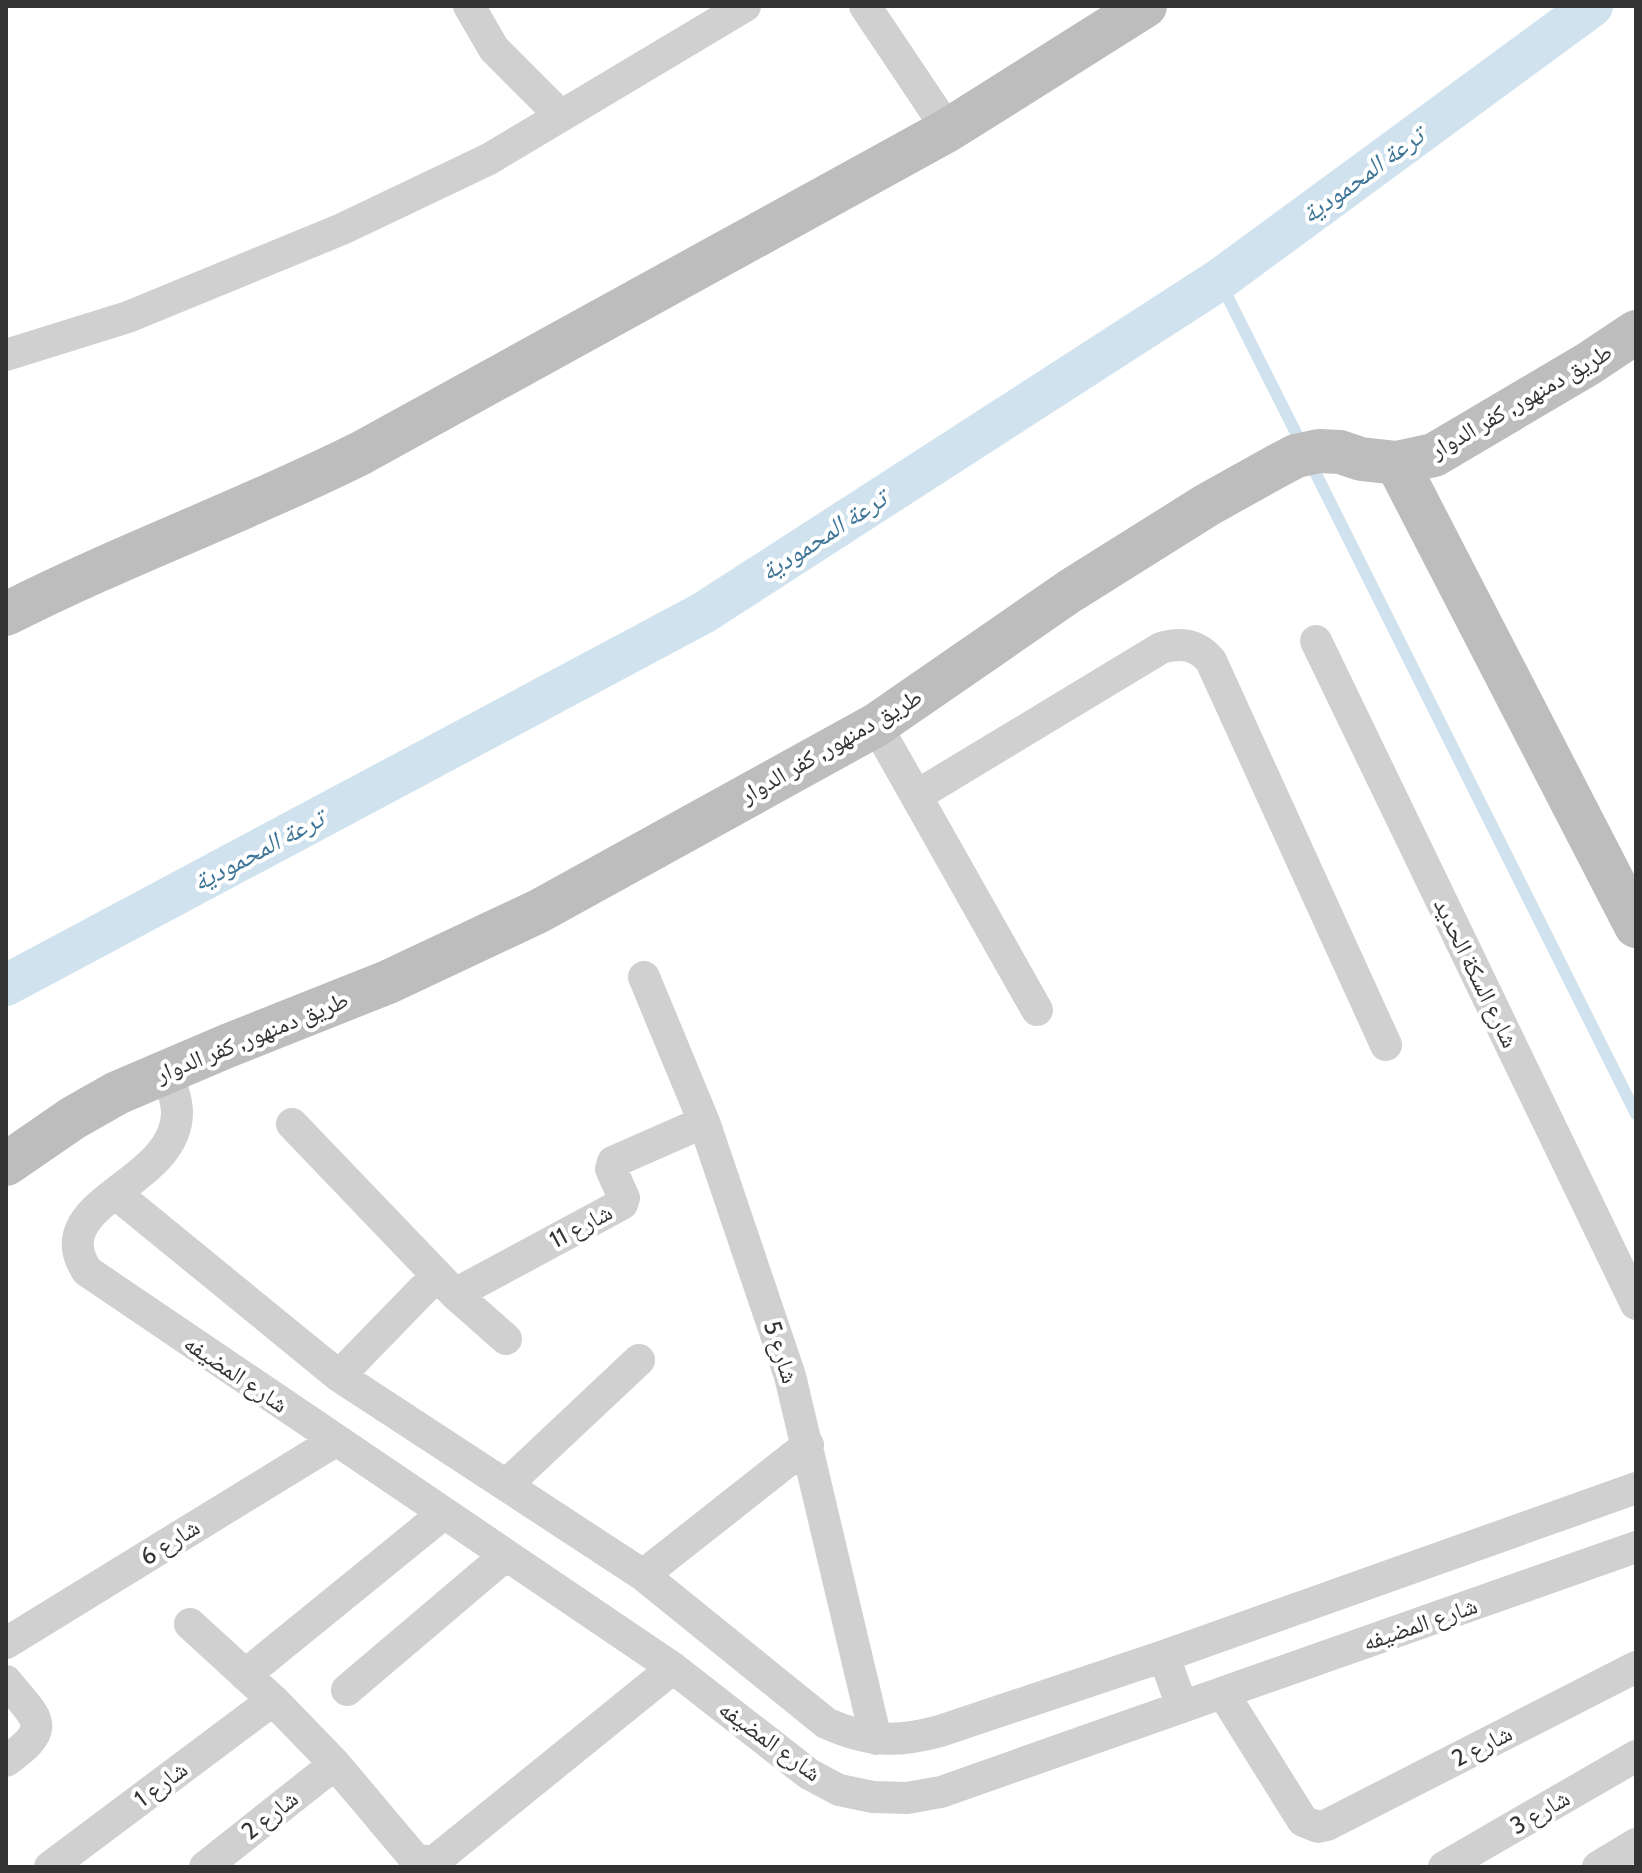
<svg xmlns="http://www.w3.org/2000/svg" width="1642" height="1873" font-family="Cabin,'Noto Naskh Arabic',sans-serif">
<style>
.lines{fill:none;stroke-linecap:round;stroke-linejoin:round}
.stream{stroke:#cfe2ee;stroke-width:12}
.canal{stroke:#cfe2ee;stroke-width:42}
.street{stroke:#d0d0d0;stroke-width:32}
.secondary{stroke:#bdbdbd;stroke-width:44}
.labels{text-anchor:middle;stroke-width:8;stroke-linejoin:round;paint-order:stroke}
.street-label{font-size:24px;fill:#333;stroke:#fff}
.water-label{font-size:26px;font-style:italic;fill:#3f7597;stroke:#fff}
</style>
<rect width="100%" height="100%" fill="#fff"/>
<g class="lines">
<path class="stream" d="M1219,280L1302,445
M1310,462L1636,1114"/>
<path class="canal" d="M6,985L703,613L1219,280L1592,6"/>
<path class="street" d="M469,6L494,49L560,115
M865,6L948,130
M6,355L128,317L342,229L489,159L745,6
M1316,641L1636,1304
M876,725L1037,1010
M916,796L1161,648C1181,642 1197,644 1211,661L1386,1045
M644,977L704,1122L790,1376L876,1739
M165,1071C171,1085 177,1099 177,1113C176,1186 42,1201 87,1271L673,1668L809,1774L839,1790L873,1797L907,1798L941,1792L1636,1547
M292,1124L455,1294L506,1339
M115,1193L339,1376L643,1575L826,1723C868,1742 896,1743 940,1731L1164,1656L1636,1488
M455,1294L622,1204L624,1198L611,1169L613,1162L704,1122
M339,1376L437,1275
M506,1485L639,1360
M643,1575L808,1445
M190,1624L273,1700L335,1764L415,1859L430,1862L436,1860L673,1668
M6,1643L335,1441
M1164,1656L1182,1707
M245,1675L443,1514
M6,1681C37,1720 55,1726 6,1761
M347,1690L505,1556
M1223,1693L1303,1821L1318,1827L1327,1825L1636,1667
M50,1867L273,1700
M205,1867L335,1764
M1444,1867L1636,1756
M1598,1867L1636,1844"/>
<path class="secondary" d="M1397,463L1636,926
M6,614C122,555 245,511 361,453L948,130L1145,6
M6,1164L73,1118L117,1093L227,1046L388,982L539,911L876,725L1070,591L1207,505L1277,466L1296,456L1319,451L1340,452L1361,459L1397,463L1434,455L1588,364L1636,332"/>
</g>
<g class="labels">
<g class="street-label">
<text transform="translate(1521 401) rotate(-30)" y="8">طريق دمنهور, كفر الدوار</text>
<text transform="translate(831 746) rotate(-30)" y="8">طريق دمنهور, كفر الدوار</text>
<text transform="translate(1476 973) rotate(64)" y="8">شارع السكة الحديد</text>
<text transform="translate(252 1037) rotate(-22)" y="8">طريق دمنهور, كفر الدوار</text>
<text transform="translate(581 1226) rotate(-28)" y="8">شارع 11</text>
<text transform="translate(781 1352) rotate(72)" y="8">شارع 5</text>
<text transform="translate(236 1374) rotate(34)" y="8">شارع المضيفه</text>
<text transform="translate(170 1542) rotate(-32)" y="8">شارع 6</text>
<text transform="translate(1420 1624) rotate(-19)" y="8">شارع المضيفه</text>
<text transform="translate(770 1741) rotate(36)" y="8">شارع المضيفه</text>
<text transform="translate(1482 1746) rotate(-27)" y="8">شارع 2</text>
<text transform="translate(161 1784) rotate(-37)" y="8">شارع 1</text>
<text transform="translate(1540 1812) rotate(-30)" y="8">شارع 3</text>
<text transform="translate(270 1815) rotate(-38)" y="8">شارع 2</text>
</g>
<g class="water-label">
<text transform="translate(1362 175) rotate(-36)" y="9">ترعة المحمودية</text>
<text transform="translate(823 535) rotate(-33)" y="9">ترعة المحمودية</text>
<text transform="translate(258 850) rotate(-28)" y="9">ترعة المحمودية</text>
</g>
</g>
<rect width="1642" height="1873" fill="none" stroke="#333333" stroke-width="16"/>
</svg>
